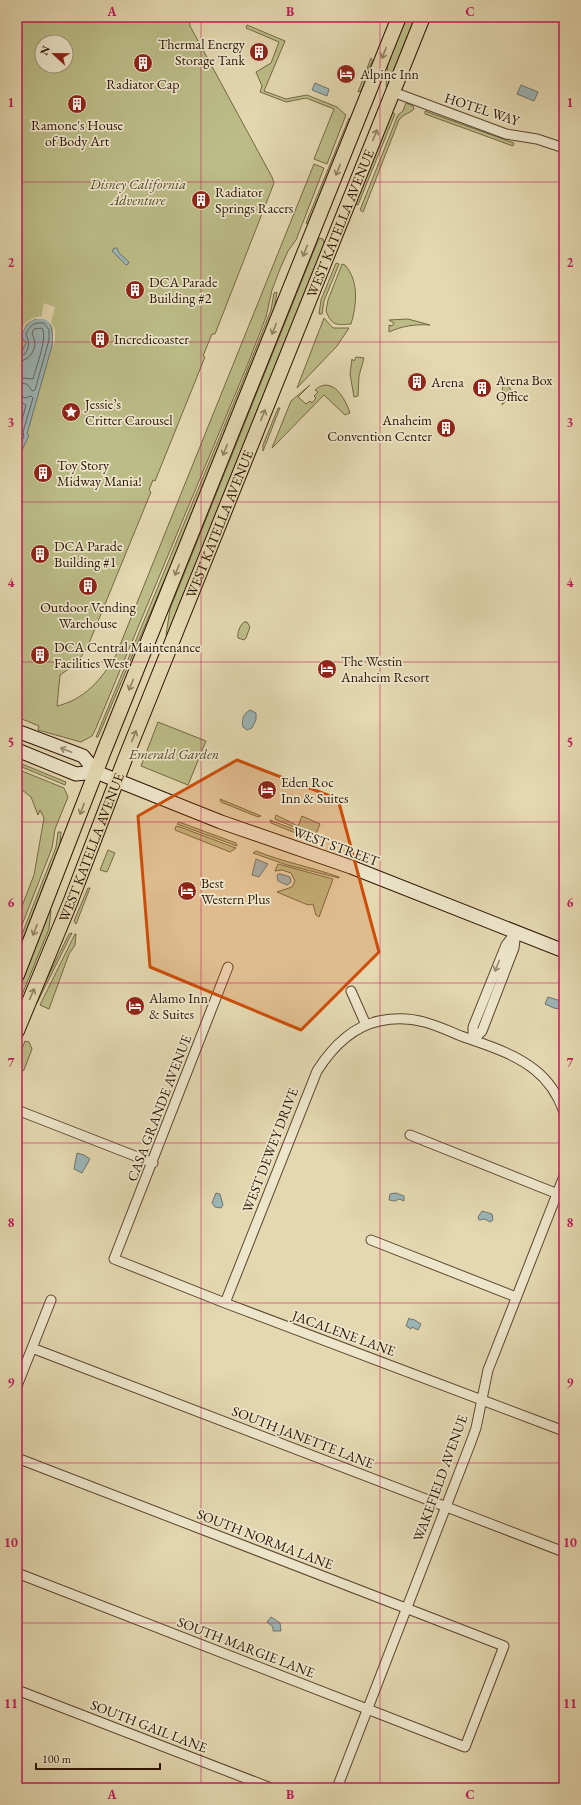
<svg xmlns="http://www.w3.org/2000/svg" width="581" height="1805" font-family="'EB Garamond',serif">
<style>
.green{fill:#bbbc87;stroke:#746744;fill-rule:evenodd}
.water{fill:#9cb6b8;stroke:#6f746e}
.pier{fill:#e4d8b0}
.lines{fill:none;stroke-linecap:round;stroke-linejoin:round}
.shore{stroke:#64645c;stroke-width:1}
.street-casing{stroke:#5a442c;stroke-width:11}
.secondary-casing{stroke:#2c1200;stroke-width:15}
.primary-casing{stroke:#2c1200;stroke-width:16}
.street{stroke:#ede6cc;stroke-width:9}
.secondary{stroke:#ede6cc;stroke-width:13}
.primary{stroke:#e4d8b0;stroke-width:14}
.oneway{stroke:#917f61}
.oneway2{stroke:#968770}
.marked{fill:#cc4e0a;fill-opacity:0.2;stroke:#cc4e0a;stroke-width:3;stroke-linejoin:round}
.grid{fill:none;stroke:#c2185b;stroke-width:1;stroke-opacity:0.55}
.labels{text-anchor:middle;stroke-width:3.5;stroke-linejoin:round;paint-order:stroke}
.poi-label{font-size:14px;fill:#2c1200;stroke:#ede6cc;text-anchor:start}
.street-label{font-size:14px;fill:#2c1200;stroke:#ede6cc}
.park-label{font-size:14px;font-style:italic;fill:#574528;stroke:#ede6cc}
.neatline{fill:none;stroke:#c2185b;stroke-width:1.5}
.grid-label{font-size:13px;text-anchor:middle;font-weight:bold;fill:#c2185b}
</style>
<rect width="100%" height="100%" fill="#e4d8b0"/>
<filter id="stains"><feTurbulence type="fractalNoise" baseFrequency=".005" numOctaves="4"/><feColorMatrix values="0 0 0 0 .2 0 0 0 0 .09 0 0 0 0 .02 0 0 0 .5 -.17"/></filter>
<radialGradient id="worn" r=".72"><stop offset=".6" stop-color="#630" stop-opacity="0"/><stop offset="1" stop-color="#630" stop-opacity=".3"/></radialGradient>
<path class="green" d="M17,17H189L190,26L272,177L274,183L215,334H212L203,356L205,357L155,481L153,480L149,490L151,492L87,648L76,664L60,675L57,706C84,700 102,679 116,655L314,164L324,168L296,240L288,251L280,269L272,290L266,317L247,366L96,728L92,736L81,742L38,730L39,726L17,717ZM42,42H66V66H42Z
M406,17H415L387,87L386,86L388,62Z
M247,25L285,41L264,91L286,99L307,95L337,107L346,115L327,164L314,159L334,109L306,98L286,102L260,92L262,86L256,72L271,63L279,42L246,28Z
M371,58L373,61L368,69L370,70L361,91L358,92Z
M406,103L413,106L414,109C411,113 404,113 399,120L363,212L360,210L398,115L403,111Z
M425,111L514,143L513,146L425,114Z
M392,112L395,114L358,205L355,204Z
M349,118L350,121L308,224L306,223Z
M319,238L323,239L324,244L167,636L166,635L170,609Z
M336,263L339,264L324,301L322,314H319L321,300Z
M342,264L345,265C359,281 357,304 351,324C336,325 332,326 326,311L328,300Z
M277,292L274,311L180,543L98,737H96L244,378L271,310L274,293Z
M324,318L333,328H349L337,346L297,388Z
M408,319L430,325C415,324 402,326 389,332V325L392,326L394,323L389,320Z
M356,357L364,358L359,376L358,396L354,397L350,374L352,359L354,361Z
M504,378L507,379V384L513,393L502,405C505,395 500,388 504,378Z
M310,385L298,397L306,404L310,401L312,403L316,398L314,396L318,392L315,390C332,375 345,398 350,413L345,415L324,395L272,448L291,401Z
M278,408H280L263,451V445Z
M244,622H247L250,627L246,638L244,640L238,638C237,633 240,625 244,622Z
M158,722L206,741L188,785L141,766Z
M17,762L66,782L65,785L17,765Z
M17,769L64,788L68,797L55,829L52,848L17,938V919L34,875L44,818L40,810L38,815L31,797L17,786Z
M220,799L261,816L258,817L221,802Z
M276,815L298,826L302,816L320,824L315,836L275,819Z
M270,820L314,837L310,839L271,823Z
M179,822L236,843L237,846L177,824Z
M176,826L180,827L236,848L230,852L175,830Z
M58,832H61L60,845L17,954V947L56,847Z
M108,850L115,853L107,872L100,870Z
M256,851C283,862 311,867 339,877V878L287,865L253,853Z
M278,864L333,879L319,917L316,915L313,904L308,905L277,892L292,887L295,881L291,873L282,870L275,871Z
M88,888H90L76,924L74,921Z
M49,909L51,910L49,929L17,1007V992Z
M72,933L37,1003L36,1001L69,934Z
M75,934H76L75,945L69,954L49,1009L40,1005Z
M25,1041L29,1042L32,1049L24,1070L17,1073V1061Z"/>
<path class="water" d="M315,83L329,89L327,96L312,90Z
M521,85L538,92L534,101L517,94Z
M114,248H117L119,253L129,262L128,264L126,265L112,251Z
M46,304C48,317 53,328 53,342L27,434L29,435L17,461V356L18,353L22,351L26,343L21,336C25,326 28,320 40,318Z
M250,710L256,713V720L252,728L247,730L243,727C241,720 244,713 250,710Z
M256,859L268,864L259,877L252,875Z
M278,874H281L290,877L291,882L287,885L278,881L277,876Z
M548,997L561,1001L560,1009L554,1008L545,1004Z
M77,1153L84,1155L90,1159L82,1173L74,1169Z
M216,1193L220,1194L223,1205L221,1208L215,1207L212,1203Z
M396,1193L404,1196V1201L399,1199L395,1201L389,1200L390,1194Z
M482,1211L492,1214L493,1220L490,1222L485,1219L479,1220L478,1217Z
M409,1318L412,1320L413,1319L421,1324L418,1330L412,1327L411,1329L406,1326Z
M271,1617L280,1623L281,1631H273V1627L267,1622Z"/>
<path class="pier" d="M44,303L55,307L51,322L55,329V342L53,346V328L49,322L44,319H35L29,322L26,324L21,336L20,334L25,323L33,318L41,316Z"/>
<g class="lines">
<path class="shore" d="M17,357L25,354C30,346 29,342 26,334C30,325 34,322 44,323L49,330V340L35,390L32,391C29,386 27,382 20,384L17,387L21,396L25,398L31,396L33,398L23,432L24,437L17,449
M17,362C27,361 35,353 35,343C34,339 33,336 32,333L34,329L42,328C48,337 36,367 33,379L22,378L17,380
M17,400L26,405L17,439"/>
<defs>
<path id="street" d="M393,92L506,134L537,139L564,148
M228,967L114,1259L225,1303L564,1431
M351,991L366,1025
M473,1040V1027L506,945L516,932
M473,1040L482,1031L514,948L516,932
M17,1110L153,1163
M410,1135L558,1194
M371,1240L516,1297
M225,1303L317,1071C331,1049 351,1027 379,1021C393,1018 410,1018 424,1022C436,1025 449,1031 461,1036C486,1045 514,1053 535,1070C549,1081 558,1095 564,1112
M32,1348L564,1552
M17,1386L51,1300
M17,1458L504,1646L465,1747L17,1573
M17,1690L271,1788
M564,1784V1786
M337,1788L471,1442L476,1428L488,1370L564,1176"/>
<path id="secondary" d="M17,731L83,756L96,772
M17,750L76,774L96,772L221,822L351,867L564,951"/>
<g id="primary">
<path d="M17,975L104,751L399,17"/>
<path id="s1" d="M17,1031L70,903L125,759L423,17"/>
</g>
</defs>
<use href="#street" class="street-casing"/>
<use href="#secondary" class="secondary-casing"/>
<use href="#primary" class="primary-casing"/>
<use href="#street" class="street"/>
<use href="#secondary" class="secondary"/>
<use href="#primary" class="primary"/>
</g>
<defs><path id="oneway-shaft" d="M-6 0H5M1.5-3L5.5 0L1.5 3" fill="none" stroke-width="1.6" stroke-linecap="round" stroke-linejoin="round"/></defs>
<g class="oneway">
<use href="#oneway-shaft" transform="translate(384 53) rotate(112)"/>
<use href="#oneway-shaft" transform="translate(375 135) rotate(-68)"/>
<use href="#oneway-shaft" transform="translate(338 170) rotate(112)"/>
<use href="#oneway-shaft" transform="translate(305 251) rotate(112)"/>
<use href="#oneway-shaft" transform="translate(274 329) rotate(112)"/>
<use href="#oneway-shaft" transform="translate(263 415) rotate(-68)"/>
<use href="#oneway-shaft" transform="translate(225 450) rotate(112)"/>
<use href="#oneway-shaft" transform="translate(177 570) rotate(112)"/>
<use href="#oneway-shaft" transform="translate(131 685) rotate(112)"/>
<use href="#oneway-shaft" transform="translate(134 736) rotate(-68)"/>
<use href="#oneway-shaft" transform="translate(82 809) rotate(111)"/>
<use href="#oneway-shaft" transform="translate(35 930) rotate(111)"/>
<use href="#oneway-shaft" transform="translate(32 994) rotate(-67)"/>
</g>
<g class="oneway2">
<use href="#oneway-shaft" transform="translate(66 750) rotate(-159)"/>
<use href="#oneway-shaft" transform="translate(497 966) rotate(112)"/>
</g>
<path class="marked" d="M237,760L338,799L379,952L301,1030L150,967L138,816Z"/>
<path class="grid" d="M201,17V1788M380,17V1788M17,182H564M17,342H564M17,502H564M17,662H564M17,822H564M17,983H564M17,1143H564M17,1303H564M17,1463H564M17,1623H564"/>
<defs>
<symbol id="building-disc" viewBox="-11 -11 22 22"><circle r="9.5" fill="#8f2418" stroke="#ede6cc"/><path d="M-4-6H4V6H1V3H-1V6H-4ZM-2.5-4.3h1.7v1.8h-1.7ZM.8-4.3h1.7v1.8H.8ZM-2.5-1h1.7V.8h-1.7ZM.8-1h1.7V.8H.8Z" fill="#fff"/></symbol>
<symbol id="hotel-disc" viewBox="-11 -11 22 22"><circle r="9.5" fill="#8f2418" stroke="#ede6cc"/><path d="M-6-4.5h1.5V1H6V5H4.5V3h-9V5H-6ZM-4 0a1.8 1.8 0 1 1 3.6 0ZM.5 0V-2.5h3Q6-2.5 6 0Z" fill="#fff"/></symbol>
<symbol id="sight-disc" viewBox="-11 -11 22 22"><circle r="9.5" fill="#8f2418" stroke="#ede6cc"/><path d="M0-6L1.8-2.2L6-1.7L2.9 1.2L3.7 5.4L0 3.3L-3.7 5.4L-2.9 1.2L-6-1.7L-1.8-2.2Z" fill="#fff"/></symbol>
</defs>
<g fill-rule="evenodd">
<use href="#building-disc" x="248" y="41" width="22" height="22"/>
<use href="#building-disc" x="132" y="52" width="22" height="22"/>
<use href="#hotel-disc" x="335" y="63" width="22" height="22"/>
<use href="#building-disc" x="66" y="93" width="22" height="22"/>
<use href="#building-disc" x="190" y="189" width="22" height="22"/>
<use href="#building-disc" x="124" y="279" width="22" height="22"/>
<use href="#building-disc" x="89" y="328" width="22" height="22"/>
<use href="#building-disc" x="406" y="371" width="22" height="22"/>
<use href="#building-disc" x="471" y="377" width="22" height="22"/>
<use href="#sight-disc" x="60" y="401" width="22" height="22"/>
<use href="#building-disc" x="435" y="417" width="22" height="22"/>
<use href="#building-disc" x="32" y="462" width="22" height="22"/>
<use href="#building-disc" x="29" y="543" width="22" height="22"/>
<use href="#building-disc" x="77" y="575" width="22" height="22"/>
<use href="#building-disc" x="29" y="644" width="22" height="22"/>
<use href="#hotel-disc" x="316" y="658" width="22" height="22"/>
<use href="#hotel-disc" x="256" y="779" width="22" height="22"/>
<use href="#hotel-disc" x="176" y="880" width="22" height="22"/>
<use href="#hotel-disc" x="124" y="995" width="22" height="22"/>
</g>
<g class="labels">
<g class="poi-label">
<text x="245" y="49" text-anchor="end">Thermal Energy<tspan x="245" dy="16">Storage Tank</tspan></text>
<text x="360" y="79">Alpine Inn</text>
<text x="143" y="89" text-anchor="middle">Radiator Cap</text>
<text x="77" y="130" text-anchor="middle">Ramone's House<tspan x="77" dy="16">of Body Art</tspan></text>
<text x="215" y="197">Radiator<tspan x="215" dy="16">Springs Racers</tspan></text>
<text x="149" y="287">DCA Parade<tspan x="149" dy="16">Building #2</tspan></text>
<text x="114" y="344">Incredicoaster</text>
<text x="496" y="385">Arena Box<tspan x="496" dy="16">Office</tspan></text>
<text x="431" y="387">Arena</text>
<text x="85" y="409">Jessie’s<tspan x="85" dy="16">Critter Carousel</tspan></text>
<text x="432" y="425" text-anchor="end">Anaheim<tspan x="432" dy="16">Convention Center</tspan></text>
<text x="57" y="470">Toy Story<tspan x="57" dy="16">Midway Mania!</tspan></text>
<text x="54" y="551">DCA Parade<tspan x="54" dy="16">Building #1</tspan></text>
<text x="88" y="612" text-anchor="middle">Outdoor Vending<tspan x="88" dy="16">Warehouse</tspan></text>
<text x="54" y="652">DCA Central Maintenance<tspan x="54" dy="16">Facilities West</tspan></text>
<text x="341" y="666">The Westin<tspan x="341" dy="16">Anaheim Resort</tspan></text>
<text x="281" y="787">Eden Roc<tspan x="281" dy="16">Inn &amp; Suites</tspan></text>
<text x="201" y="888">Best<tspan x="201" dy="16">Western Plus</tspan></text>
<text x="149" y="1003">Alamo Inn<tspan x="149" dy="16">&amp; Suites</tspan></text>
</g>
<g class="street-label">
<text transform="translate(482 109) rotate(18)" y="5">HOTEL WAY</text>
<text dy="5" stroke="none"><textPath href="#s1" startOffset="870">WEST KATELLA AVENUE</textPath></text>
<text dy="5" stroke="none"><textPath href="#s1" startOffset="546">WEST KATELLA AVENUE</textPath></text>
<text transform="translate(336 846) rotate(20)" y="5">WEST STREET</text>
<text dy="5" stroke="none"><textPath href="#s1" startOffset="198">WEST KATELLA AVENUE</textPath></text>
<text transform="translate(159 1108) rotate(-69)" y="5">CASA GRANDE AVENUE</text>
<text transform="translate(270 1150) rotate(-69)" y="5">WEST DEWEY DRIVE</text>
<text transform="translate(344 1333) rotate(20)" y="5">JACALENE LANE</text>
<text transform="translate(303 1437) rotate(21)" y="5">SOUTH JANETTE LANE</text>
<text transform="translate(440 1478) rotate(-70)" y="5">WAKEFIELD AVENUE</text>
<text transform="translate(265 1539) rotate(21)" y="5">SOUTH NORMA LANE</text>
<text transform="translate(246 1647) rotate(21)" y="5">SOUTH MARGIE LANE</text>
<text transform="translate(149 1726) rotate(21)" y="5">SOUTH GAIL LANE</text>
</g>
<g class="park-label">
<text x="138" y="189">Disney California<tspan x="138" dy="16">Adventure</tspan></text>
<text x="174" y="759">Emerald Garden</text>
</g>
</g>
<rect width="581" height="1805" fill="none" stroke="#e4d8b0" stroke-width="44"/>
<g transform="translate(54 54) rotate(292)"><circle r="19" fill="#ede6cc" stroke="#a0917a"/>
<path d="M0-3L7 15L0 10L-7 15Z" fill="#8f2418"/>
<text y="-6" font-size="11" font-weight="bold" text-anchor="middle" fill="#2c1200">N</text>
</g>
<path d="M36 1763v6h124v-6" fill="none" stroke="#2c1200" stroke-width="2"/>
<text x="42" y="1763" font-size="12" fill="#2c1200" stroke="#ede6cc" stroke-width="3" paint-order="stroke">100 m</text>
<rect x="22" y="22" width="537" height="1761" class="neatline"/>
<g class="grid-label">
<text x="112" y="16">A</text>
<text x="290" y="16">B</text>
<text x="470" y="16">C</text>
<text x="11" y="107">1</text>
<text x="570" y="107">1</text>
<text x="11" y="267">2</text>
<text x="570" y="267">2</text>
<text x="11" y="427">3</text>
<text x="570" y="427">3</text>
<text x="11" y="587">4</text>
<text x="570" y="587">4</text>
<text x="11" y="747">5</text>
<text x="570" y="747">5</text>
<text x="11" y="907">6</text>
<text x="570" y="907">6</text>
<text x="11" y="1067">7</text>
<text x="570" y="1067">7</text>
<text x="11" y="1227">8</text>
<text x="570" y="1227">8</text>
<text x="11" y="1387">9</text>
<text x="570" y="1387">9</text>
<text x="11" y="1547">10</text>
<text x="570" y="1547">10</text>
<text x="11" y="1708">11</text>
<text x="570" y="1708">11</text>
<text x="112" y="1799">A</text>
<text x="290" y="1799">B</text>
<text x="470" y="1799">C</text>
</g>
<rect width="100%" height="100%" filter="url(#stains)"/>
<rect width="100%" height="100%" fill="url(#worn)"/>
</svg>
